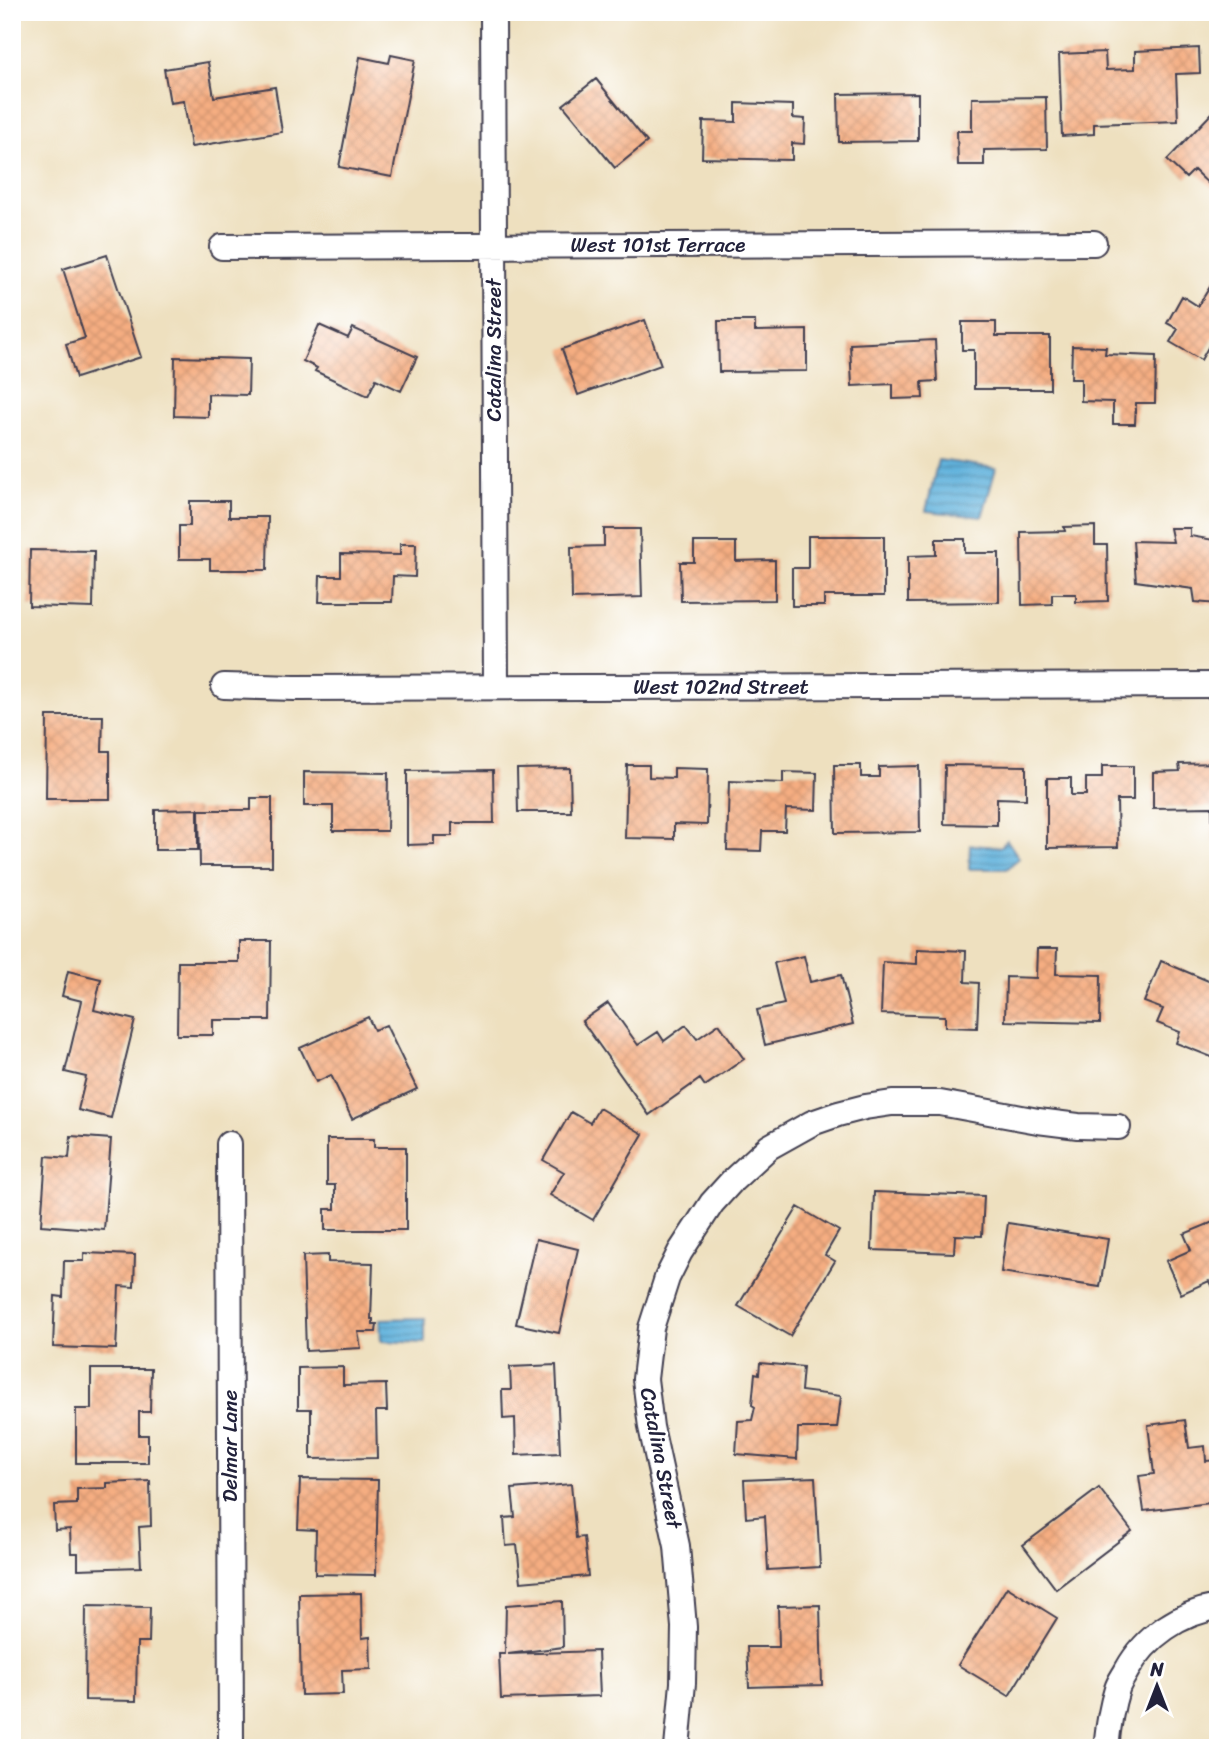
<svg xmlns="http://www.w3.org/2000/svg" width="1230" height="1760" font-family="Sriracha,sans-serif">
<style>
.water{fill:url(#water-rules);stroke:#426a8c;stroke-width:2}
.building{fill:url(#building-cross-hatch)}
.lines{fill:none;stroke-linecap:round;stroke-linejoin:round}
.minor-casing{stroke:#413e4f;stroke-width:28}
.minor{stroke:#fff;stroke-width:24}
.labels{text-anchor:middle;stroke-width:5;stroke-linejoin:round;paint-order:stroke}
.street-label{font-size:21px;fill:#22223b;stroke:#fff}
</style>
<defs>
<pattern id="water-rules" width="6" height="5" patternUnits="userSpaceOnUse" patternTransform="scale(1.75)"><rect width="6" height="5" fill="#62b3dd"/><path d="M0 2.5h6" fill="none" stroke="#5091b4"/></pattern>
<pattern id="building-cross-hatch" width="8" height="8" patternUnits="userSpaceOnUse" patternTransform="scale(1.75)"><rect width="8" height="8" fill="#f5ad81"/><path d="M0 0l8 8M0 8l8-8" fill="none" stroke="#d29570"/></pattern>
</defs>
<rect width="100%" height="100%" fill="#fff"/>
<filter id="ink" filterUnits="userSpaceOnUse"><feTurbulence type="fractalNoise" baseFrequency=".0143" numOctaves="2"/><feDisplacementMap in="SourceGraphic" scale="14" xChannelSelector="R" yChannelSelector="G"/><feConvolveMatrix kernelMatrix="1 2 1 2 8 2 1 2 1" color-interpolation-filters="sRGB"/></filter>
<filter id="wash" filterUnits="userSpaceOnUse"><feTurbulence type="fractalNoise" baseFrequency=".00686" numOctaves="4" result="noise"/><feDisplacementMap in="SourceGraphic" scale="28" xChannelSelector="R" yChannelSelector="G"/><feGaussianBlur stdDeviation="1.57" result="paint"/><feColorMatrix in="noise" values="0 0 0 0 0 0 0 0 0 0 0 0 0 0 0 0 0 1.4 0 .05"/><feComposite in="paint" operator="in"/></filter>
<g filter="url(#wash)">
<rect width="100%" height="100%" fill="#eee0bf"/>
<path class="water" d="M938,460L996,468L982,517L926,511Z
M1007,840L1019,858L1007,869H969L970,845L1001,847Z
M425,1318V1343L381,1341L380,1319Z"/>
<g id="blocks">
<path class="building" d="M1199,48L1200,73L1176,74L1178,121L1094,124V134L1062,136L1059,54L1105,52L1106,70L1135,69V51Z
M391,55L415,60L392,177L339,167L360,57L389,63Z
M208,62L214,97L275,87L282,132L191,147L184,101L170,103L164,69Z
M596,79L647,142L615,168L563,105Z
M918,93V141L839,142L838,94Z
M1046,97L1047,149L984,150V165H958L957,131H972V98Z
M736,103L793,105V118L805,119L804,144L792,143V160L702,158L703,121L736,122Z
M1213,112L1218,117V193L1194,170L1186,178L1167,160Z
M107,255L141,357L76,378L66,344L85,338L63,269Z
M1218,274V337L1215,335L1201,360L1170,342L1178,329L1167,323L1182,296L1198,306Z
M645,320L661,365L578,395L562,349Z
M718,321H755V331L807,330V371L719,372Z
M962,322H996V336H1050V389H974V350H962Z
M319,325L348,338L353,328L417,357L401,391L376,379L368,396L315,371L317,368L303,361Z
M935,340L937,381L922,382L923,398L893,399V384L852,386L850,344Z
M1072,346L1106,347L1105,354L1156,356L1155,403H1136L1135,424H1113V402L1081,401V379H1071Z
M175,357L249,359L248,395L208,394V417L174,416Z
M190,501H229V517H268L267,570H210V559H179V526H190Z
M1095,526V545H1107L1108,601L1076,602V594H1052V604L1022,605L1021,532L1065,531L1064,527Z
M1170,528H1190V536L1214,540L1216,561H1218V604L1195,602L1193,589L1136,581L1133,541L1173,542Z
M604,529H640L642,597L572,599L571,547L604,546Z
M808,536H884V596H824V606H792V568H808Z
M936,539H965V553H999V602L908,603V556L936,555Z
M694,542H736V561L775,560V600L681,601L680,562H694Z
M400,544H416L415,577L393,576L392,602H319L320,576H341V554L400,555Z
M30,550L94,551L93,608L29,606Z
M47,716H103L102,751H110V799H46Z
M1218,763V842H1213L1212,807L1153,808V772L1180,771L1179,764Z
M627,765H649V777L674,778V768L708,769L707,825L674,824V839L625,838Z
M834,765H861V777H879V767L919,766L920,832L835,833Z
M945,765L1026,766V799L997,798V825L944,824Z
M1102,766H1133V800H1117L1118,847L1047,848V778H1071V795H1086V778H1102Z
M570,768L571,812H518L517,769Z
M493,770L494,823H452V836H434V844L407,845V771Z
M304,772L388,773L387,831H333V806H304Z
M783,772L817,773L816,810L786,809L785,831H762L761,851L727,850L729,781L783,783Z
M251,798H272V866H200L199,810H251Z
M198,809V850H155V810Z
M239,941H271L270,1020H213V1035H177L178,962H239Z
M917,949L966,951L965,982L979,983L977,1028L945,1027V1016L881,1014L883,962L917,964Z
M1037,949H1057L1056,974L1101,975L1100,1023L1005,1021L1006,977L1036,978Z
M804,956L810,982L841,975L853,1024L765,1045L757,1010L784,1004L774,963Z
M1161,961L1218,985V1049L1214,1058L1176,1043L1180,1032L1157,1023L1163,1009L1144,1002Z
M68,971L101,979L94,1010L135,1020L111,1118L78,1110L86,1077L65,1072L82,1001L62,996Z
M608,1003L638,1045L658,1032L664,1041L686,1025L697,1039L719,1024L744,1059L705,1086L700,1079L649,1115L582,1021Z
M368,1017L374,1030L386,1025L417,1089L352,1119L331,1075L316,1082L300,1048Z
M599,1108L643,1134L593,1220L550,1195L564,1172L543,1160L571,1112L590,1123Z
M71,1136L111,1139L104,1230L41,1225L46,1156L69,1158Z
M327,1139H374V1147H406V1230H325V1209H335V1185H327Z
M874,1192L984,1196L982,1236L955,1235L954,1253L872,1250Z
M798,1207L839,1231L825,1255L835,1261L790,1336L738,1306Z
M1218,1220V1290L1214,1292L1209,1281L1181,1294L1166,1261L1191,1250L1184,1234Z
M1008,1223L1108,1239L1100,1287L1001,1272Z
M536,1239L578,1249L559,1333L516,1324Z
M84,1253L135,1255L134,1287L119,1286L116,1349L53,1347L55,1296L63,1297L64,1261H84Z
M328,1255V1262L373,1263L371,1319H373V1324H377L376,1332H358L361,1348L306,1351L303,1256Z
M760,1363L803,1367L801,1391L841,1396L837,1428H798L797,1459L736,1454L738,1421L752,1420L755,1407L752,1405L755,1373L759,1374Z
M556,1365L560,1453L516,1455L515,1418L503,1419L502,1390H511L510,1367Z
M343,1367V1385L386,1384L387,1411H376L377,1458L311,1459V1409H298V1368Z
M91,1369H151L150,1412H139V1435H148V1463H76V1409H91Z
M1185,1420L1189,1448L1205,1446L1206,1461L1218,1460V1502L1144,1511L1139,1476L1154,1474L1148,1425Z
M815,1477L820,1567L768,1570L765,1516L746,1518L744,1480Z
M300,1479L378,1480L376,1575L315,1574L316,1530L298,1529Z
M150,1481L151,1526L139,1527L141,1567L78,1569V1553H71L70,1529L55,1530L54,1505L77,1504V1489L107,1488V1483Z
M571,1484L576,1538L584,1537L588,1576L521,1582L517,1545L506,1546L504,1518L515,1517L512,1489Z
M1099,1488L1132,1531L1056,1589L1023,1545Z
M1007,1587L1057,1618L1009,1696L958,1665Z
M361,1593L362,1638L370,1637L371,1669L342,1670L343,1694L301,1695L299,1594Z
M562,1601L563,1647L508,1654L598,1651L600,1696L501,1699L499,1654H505L506,1605Z
M820,1605L822,1685L749,1687L747,1647H779L778,1606Z
M86,1606L150,1607L149,1642H137L136,1701L85,1700Z"/>
</g>
</g>
<g filter="url(#ink)">
<use href="#blocks" fill-opacity="0" stroke="#413e4f" stroke-width="2"/>
<g class="lines">
<defs>
<path id="minor" d="M493,12L496,687
M222,247L1094,243
M224,686L295,688L1218,685
M229,1144L231,1748
M677,1748L683,1683L684,1627L677,1546L651,1427L645,1379L651,1328L667,1278L680,1252L712,1203L732,1181L769,1147L812,1123L838,1114L865,1107L892,1103H940L1038,1121L1078,1126L1118,1127
M1106,1748C1108,1728 1111,1708 1117,1689C1119,1682 1124,1676 1127,1670C1146,1636 1180,1613 1218,1607"/>
</defs>
<use href="#minor" class="minor-casing"/>
<use href="#minor" class="minor"/>
</g>
</g>
<g class="labels">
<g class="street-label">
<text x="658" y="252">West 101st Terrace</text>
<text transform="translate(494 350) rotate(-90)" y="7">Catalina Street</text>
<text x="721" y="694">West 102nd Street</text>
<text transform="translate(230 1446) rotate(-90)" y="7">Delmar Lane</text>
<text transform="translate(661 1458) rotate(79)" y="7">Catalina Street</text>
</g>
</g>
<rect width="1230" height="1760" fill="none" stroke="#fff" stroke-width="42"/>
<g transform="translate(1157 1686)" stroke="#ffffff" stroke-width="5" paint-order="stroke">
<path d="M0-5L12 26L0 18L-12 26Z" fill="#22223b"/>
<text y="-10" font-size="19" font-weight="bold" text-anchor="middle" fill="#22223b">N</text>
</g>
</svg>
